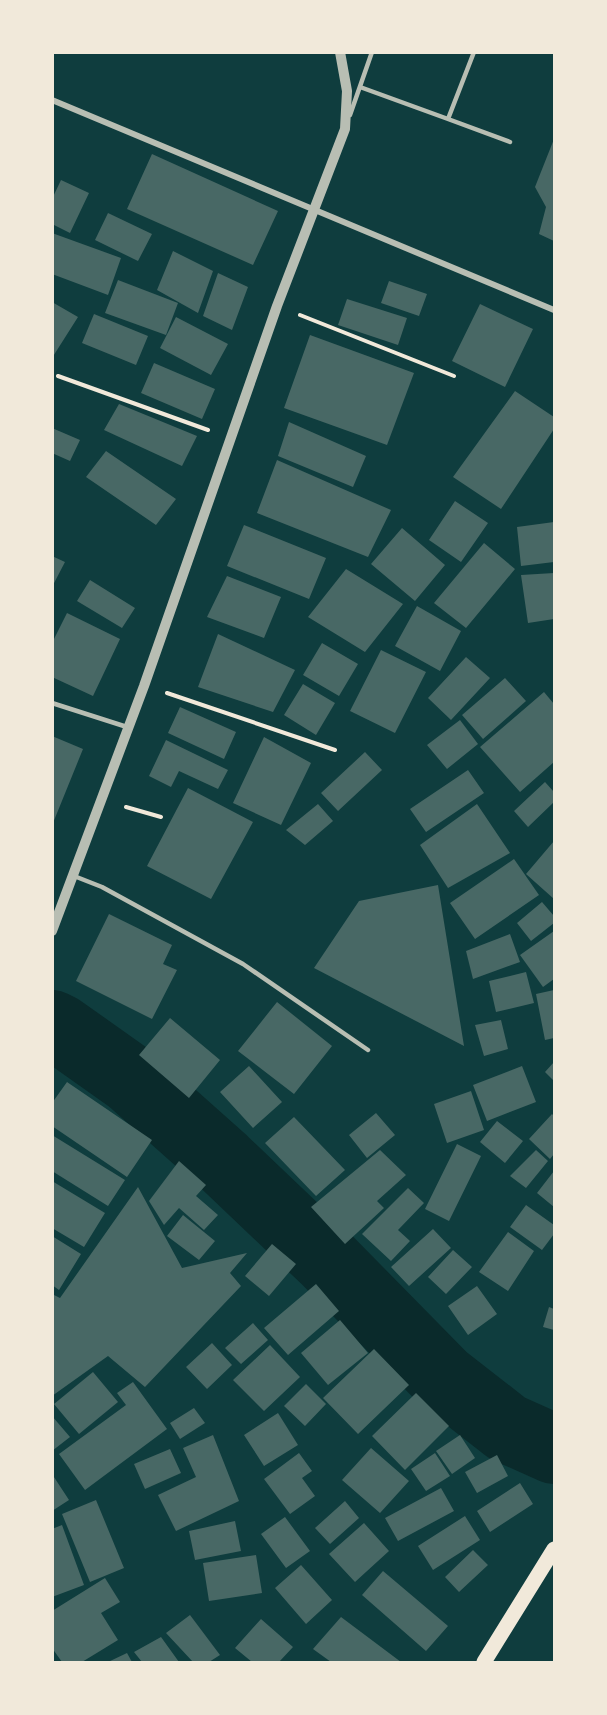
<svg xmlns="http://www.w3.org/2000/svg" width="607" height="1715" font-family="Mulish,sans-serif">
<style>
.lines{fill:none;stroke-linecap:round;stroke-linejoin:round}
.river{stroke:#0a2a2b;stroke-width:70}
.building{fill:#486865}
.path{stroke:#f1e9da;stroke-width:4}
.service{stroke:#b8beb3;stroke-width:4.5}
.minor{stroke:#b8beb3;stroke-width:6}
.tertiary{stroke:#b8beb3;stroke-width:10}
.primary{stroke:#f1e9da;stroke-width:15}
</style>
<rect width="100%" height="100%" fill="#0f3d3e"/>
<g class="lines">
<path class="river" d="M52,1025L60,1029L132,1080L224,1162L327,1260L443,1378L507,1428L554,1449"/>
</g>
<path class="building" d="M554,139V241L539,234L546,207L535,187Z
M152,154L278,211L253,265L127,209Z
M61,180L89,193L70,233L52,224V199Z
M108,213L152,234L138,261L95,240Z
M52,233L121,258L108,295L52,274Z
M173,251L213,271L198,313L157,290Z
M218,273L248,287L232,330L203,316Z
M118,280L178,303L166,335L105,313Z
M389,281L427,294L419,316L381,303Z
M347,299L407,318L398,345L338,325Z
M52,302L78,317L52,358Z
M480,304L533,329L505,387L452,361Z
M94,314L148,336L136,365L82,343Z
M176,317L228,344L211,375L160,348Z
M310,335L414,373L387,445L284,408Z
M154,363L215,389L202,419L141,393Z
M515,391L554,417V429L501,509L453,477Z
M119,404L197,436L182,466L104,430Z
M289,422L366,456L353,487L278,456Z
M52,428L80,440L70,461L52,453Z
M106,451L176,499L156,525L86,477Z
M277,460L391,510L368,557L257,513Z
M455,501L488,523L461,562L429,540Z
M554,522V562L521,566L517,527Z
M244,525L326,558L309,599L227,566Z
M402,528L445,565L415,601L371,564Z
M484,543L515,569L466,628L434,603Z
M52,556L65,562L52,587Z
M346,569L403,604L365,652L308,617Z
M554,573V619L528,623L521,575Z
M227,576L281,597L264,638L207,617Z
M90,580L135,608L122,628L77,601Z
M417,606L461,631L440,671L395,646Z
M67,613L120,639L93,696L52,677V643Z
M218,634L295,670L273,712L198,687Z
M322,643L358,664L339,696L303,675Z
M381,650L426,672L395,733L350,711Z
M466,657L490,678L451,720L428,698Z
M505,678L526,701L483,739L462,715Z
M303,684L335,703L316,735L284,715Z
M544,692L554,704V762L520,792L480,747Z
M180,707L236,732L224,759L168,733Z
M460,720L478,744L447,769L427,745Z
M52,736L83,749L53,823H52Z
M264,737L311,763L281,825L233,803Z
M166,740L228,770L218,789L179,771L171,787L149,776Z
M365,752L382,770L338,811L321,793Z
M468,770L484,793L426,832L410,809Z
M545,782L554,792V802L528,827L514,811Z
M188,788L253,822L211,899L147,866Z
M318,804L333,821L305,845L286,830Z
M477,804L510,853L448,888L420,845Z
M554,841V899L526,874Z
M514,859L539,895L475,939L450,903Z
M438,885L464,1046L314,968L359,901Z
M542,902L554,916V923L531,941L517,923Z
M109,914L172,945L163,964L177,970L152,1019L76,981Z
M554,931V979L543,987L520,955Z
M510,934L520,962L473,979L466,951Z
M526,972L534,1003L496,1012L489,981Z
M554,990V1038L545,1040L536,994Z
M277,1002L332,1046L294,1094L238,1051Z
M170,1018L220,1060L189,1098L139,1055Z
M501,1020L508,1049L484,1056L475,1025Z
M554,1062V1081L545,1072Z
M249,1066L282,1102L253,1128L220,1092Z
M522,1066L536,1102L487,1121L473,1085Z
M67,1082L152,1140L127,1177L52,1126V1103Z
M471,1091L484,1130L447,1143L434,1104Z
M376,1113L395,1135L367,1158L349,1135Z
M552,1114L554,1116V1154L550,1159L529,1139Z
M294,1117L345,1170L316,1196L265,1143Z
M497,1121L523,1141L505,1163L480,1142Z
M52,1135L125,1180L108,1206L52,1171Z
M457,1144L481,1156L449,1221L425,1209Z
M380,1150L406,1175L377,1201L384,1208L345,1244L311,1207Z
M536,1150L548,1161L526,1188L510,1176Z
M179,1161L206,1185L196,1196L218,1215L204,1230L179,1208L164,1225L149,1201Z
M554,1171V1207L537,1193Z
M52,1181L105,1213L84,1247L52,1228Z
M138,1187L182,1268L247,1253L230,1273L241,1286L145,1387L108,1356L52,1396V1294L60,1298Z
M408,1188L424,1203L398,1230L410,1241L391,1261L362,1234Z
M526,1205L554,1225V1234L542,1250L510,1227Z
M183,1215L215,1241L199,1260L167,1236Z
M433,1229L451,1248L409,1286L391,1267Z
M508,1232L534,1251L508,1291L479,1272Z
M52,1236L81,1254L59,1290L52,1285Z
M272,1244L296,1264L269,1296L245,1276Z
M453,1250L472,1267L446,1294L428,1277Z
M316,1284L339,1311L288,1355L264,1328Z
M477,1286L497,1314L468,1335L448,1306Z
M549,1307L554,1309V1330L543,1327Z
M340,1320L368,1353L328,1385L301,1353Z
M253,1323L268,1340L241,1364L225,1348Z
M212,1343L232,1365L207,1389L186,1367Z
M270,1345L300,1377L264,1411L233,1380Z
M374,1349L409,1385L358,1434L323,1398Z
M93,1372L118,1402L79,1434L54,1404Z
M133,1382L167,1429L85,1490L59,1454L126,1405L117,1393Z
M306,1384L326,1404L305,1426L284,1406Z
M416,1393L449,1426L405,1470L372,1436Z
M194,1408L205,1423L180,1439L170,1423Z
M278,1413L298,1445L264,1466L244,1435Z
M52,1416L70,1437L52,1451Z
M213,1435L239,1501L176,1531L158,1495L196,1477L183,1448Z
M460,1435L475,1458L452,1474L436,1451Z
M371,1448L409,1481L380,1513L342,1480Z
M170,1449L181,1473L145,1489L134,1464Z
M299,1453L312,1471L302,1478L315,1496L290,1514L264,1479Z
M435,1453L450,1476L426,1491L411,1469Z
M497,1455L508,1476L477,1493L465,1472Z
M52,1474L69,1500L52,1511Z
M520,1483L533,1504L490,1532L477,1511Z
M441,1488L454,1511L398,1541L385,1518Z
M96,1500L124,1568L90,1582L62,1514Z
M345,1501L359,1518L330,1544L315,1528Z
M465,1516L480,1540L433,1570L418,1546Z
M285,1517L310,1551L286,1568L261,1534Z
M235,1521L241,1551L195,1560L189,1531Z
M364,1523L389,1551L355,1582L329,1554Z
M62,1525L84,1585L52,1597V1529Z
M473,1550L488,1565L459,1592L445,1577Z
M256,1555L262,1593L209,1601L203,1563Z
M301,1565L332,1600L306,1624L275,1588Z
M383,1571L448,1626L426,1651L362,1595Z
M105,1578L120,1602L101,1613L118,1640L82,1662H62L52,1648V1611Z
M190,1615L220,1655L209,1662H193L166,1633Z
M341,1617L401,1662H331L313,1649Z
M261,1619L293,1647L279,1662H252L235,1648Z
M161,1637L179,1662H142L134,1652Z
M127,1653L132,1662H108Z"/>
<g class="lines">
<path class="path" d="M300,315L454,376
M58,376L208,430
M167,693L335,750
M126,807L161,817"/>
<path class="service" d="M474,52L448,119L510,142
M360,87L448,119
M350,115L372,52
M52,703L127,727
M74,876L102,887L243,964L368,1050"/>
<path class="minor" d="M52,100L554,310"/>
<path class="tertiary" d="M52,931L144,686L277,306L345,129L347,91L340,52"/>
<path class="primary" d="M484,1662L554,1549"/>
</g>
<rect width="607" height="1715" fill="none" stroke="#f1e9da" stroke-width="108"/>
</svg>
